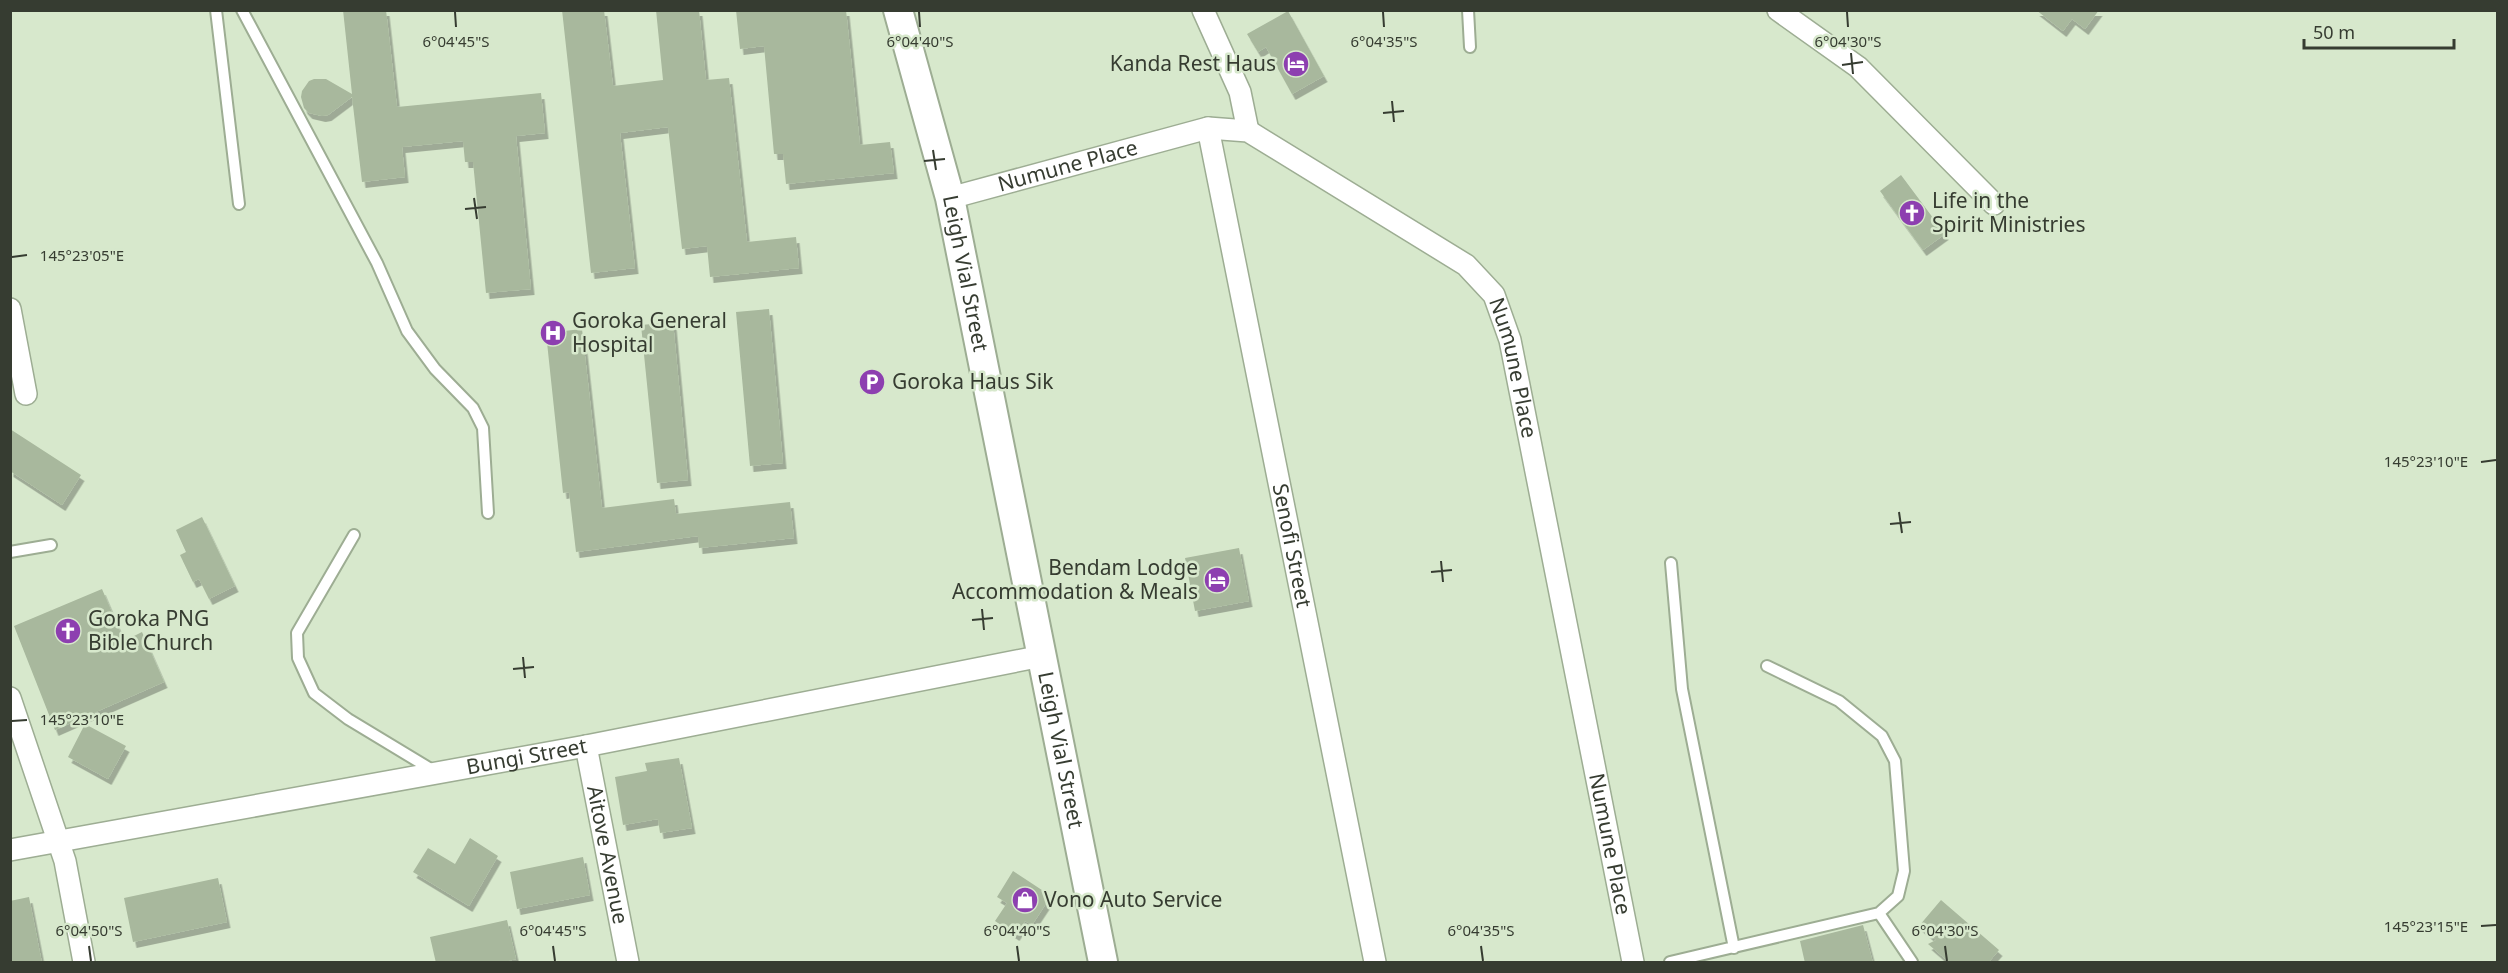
<svg xmlns="http://www.w3.org/2000/svg" width="2508" height="973" font-family="'Noto Sans',sans-serif">
<style>
.building{fill:#a8b89d;filter:url(#shadow)}
.lines{fill:none;stroke-linecap:round;stroke-linejoin:round}
.lane-casing{stroke:#9dad93;stroke-width:14}
.street-casing{stroke:#9dad93;stroke-width:24}
.secondary-casing{stroke:#9dad93;stroke-width:32}
.lane{stroke:#fff;stroke-width:10}
.street{stroke:#fff;stroke-width:21}
.secondary{stroke:#fff;stroke-width:28}
.ticks{fill:none;stroke:#363c31;stroke-width:2}
.labels{text-anchor:middle;stroke-width:5;stroke-linejoin:round;paint-order:stroke}
.poi-label{font-size:21px;fill:#363c31;stroke:#d7e8cc;text-anchor:start}
.street-label{font-size:21px;fill:#363c31;stroke:#d7e8cc}
.ticks-label{font-size:15px;text-anchor:middle;fill:#363c31;stroke:#d7e8cc;stroke-width:5;stroke-linejoin:round;paint-order:stroke}
</style>
<defs>
<filter id="shadow"><feDropShadow dx="3.5" dy="6" stdDeviation="0" flood-color="#0004"/></filter>
</defs>
<rect width="100%" height="100%" fill="#d7e8cc"/>
<path class="building" d="M343,10H386L397,107L541,93L545,133L516,136L531,289L486,293L473,162H465L463,141L402,147L405,177L362,182L352,97L328,115L322,116L309,113L304,108L301,97L302,91L309,81L314,79H326L352,94Z
M562,10H604L613,86L663,80L656,10H699L706,80L729,78L747,242L796,237L799,268L710,277L707,246L682,249L668,127L620,133L635,268L591,273Z
M736,10H846L860,145L890,142L894,173L786,184L783,154H774L764,46L740,49Z
M2036,10H2099L2085,29L2072,19L2063,31Z
M1288,11L1324,76L1292,94L1266,47L1258,52L1247,34Z
M1901,175L1945,234L1923,250L1880,191Z
M769,309L783,463L750,466L736,312Z
M673,322L688,480L657,483L641,325Z
M582,329L602,508L674,499L676,514L790,502L794,538L699,548L698,536L576,552L569,492L563,493L546,333Z
M10,429L81,475L62,505L10,471Z
M202,517L235,586L209,599L199,579L193,582L180,555L186,552L176,530Z
M1239,548L1249,601L1195,611L1185,558Z
M102,589L124,641L142,632L164,682L55,730L14,626Z
M85,724L126,746L108,779L68,757Z
M679,758L692,828L660,833L658,819L623,825L615,777L647,771L645,763Z
M470,838L498,856L469,906L413,872L428,848L455,864Z
M583,857L590,895L517,909L510,872Z
M1013,871L1051,896L1032,925L1025,921L1016,935L995,921L1007,903L997,897Z
M218,878L227,922L133,942L124,898Z
M29,897L42,963H10V901Z
M1941,900L1999,950L1988,963H1950L1928,944L1936,940L1919,926Z
M507,920L516,959L500,963H436L430,937Z
M1863,925L1873,963H1805L1800,941Z"/>
<g class="lines">
<defs>
<path id="lane" d="M216,10L239,204
M242,10L377,263L407,331L435,369L473,408L483,428L488,513
M1468,10L1470,47
M354,535L297,633L298,658L314,693L348,719L434,771
M10,552L51,545
M1671,563L1682,689L1734,948
M1879,913L1912,962
M1670,962L1879,913L1898,896L1904,871L1895,761L1882,736L1839,701L1767,666"/>
<g id="street">
<path d="M1203,10L1240,92L1248,131"/>
<path d="M1778,10L1858,67L1994,204"/>
<path id="s1" d="M1208,128L1375,962"/>
<path id="s2" d="M950,198L1208,128L1248,131L1466,265L1494,295L1510,340L1633,962"/>
<path d="M10,309L26,394"/>
<path d="M10,698L65,861L84,962"/>
<path id="s3" d="M586,746L628,962"/>
<path id="s4" d="M10,850L586,746L1042,656"/>
</g>
<g id="secondary">
<path id="s5" d="M898,10L950,198L1103,962"/>
</g>
</defs>
<use href="#lane" class="lane-casing"/>
<use href="#street" class="street-casing"/>
<use href="#secondary" class="secondary-casing"/>
<use href="#lane" class="lane"/>
<use href="#street" class="street"/>
<use href="#secondary" class="secondary"/>
</g>
<path class="ticks" d="M455,12L456,27M919,12L920,27M1383,12L1384,27M1847,12L1848,27M1851,53L1853,74M1842,65L1863,62M1392,101L1394,122M1383,113L1404,111M933,150L936,170M924,161L945,159M474,198L477,219M465,209L486,207M12,257L27,255M2481,462L2496,460M1899,512L1902,533M1890,524L1911,522M1441,561L1443,582M1431,572L1452,570M982,609L984,630M972,620L993,618M523,657L525,678M513,669L534,667M12,721L27,720M2481,926L2496,925M89,946L91,961M553,946L555,961M1017,946L1019,961M1481,946L1483,961M1945,946L1947,961"/>
<defs>
<symbol id="hotel-disc" viewBox="-11 -11 22 22"><circle r="9.5" fill="#8d3fb0" stroke="#d7e8cc"/><path d="M-6-4.5h1.5V1H6V5H4.5V3h-9V5H-6ZM-4 0a1.8 1.8 0 1 1 3.6 0ZM.5 0V-2.5h3Q6-2.5 6 0Z" fill="#fff"/></symbol>
<symbol id="church-disc" viewBox="-11 -11 22 22"><circle r="9.5" fill="#8d3fb0" stroke="#d7e8cc"/><path d="M-1.2-6h2.4v3.5h3.3v2.4h-3.3V6h-2.4V-.1h-3.3v-2.4h3.3Z" fill="#fff"/></symbol>
<symbol id="hospital-disc" viewBox="-11 -11 22 22"><circle r="9.5" fill="#8d3fb0" stroke="#d7e8cc"/><path d="M-5-5h3v3.5h4V-5h3V5h-3V1.5h-4V5h-3Z" fill="#fff"/></symbol>
<symbol id="parking-disc" viewBox="-11 -11 22 22"><circle r="9.5" fill="#8d3fb0" stroke="#d7e8cc"/><path d="M-3.5-5.5H1a3.5 3.5 0 0 1 0 7H-1V5.5H-3.5ZM-1-3.4V-.6H.8a1.4 1.4 0 0 0 0-2.8Z" fill="#fff"/></symbol>
<symbol id="shop-disc" viewBox="-11 -11 22 22"><circle r="9.5" fill="#8d3fb0" stroke="#d7e8cc"/><path d="M-5-2.5h2.3a2.7 3.5 0 0 1 5.4 0H5L5.5 6h-11ZM-1.5-2.5h3a1.5 2.3 0 0 0-3 0Z" fill="#fff"/></symbol>
</defs>
<g fill-rule="evenodd">
<use href="#hotel-disc" x="1281" y="49" width="30" height="30"/>
<use href="#church-disc" x="1897" y="198" width="30" height="30"/>
<use href="#hospital-disc" x="538" y="318" width="30" height="30"/>
<use href="#parking-disc" x="857" y="367" width="30" height="30"/>
<use href="#hotel-disc" x="1202" y="565" width="30" height="30"/>
<use href="#church-disc" x="53" y="616" width="30" height="30"/>
<use href="#shop-disc" x="1010" y="885" width="30" height="30"/>
</g>
<g class="labels">
<g class="poi-label">
<text x="1276" y="71" text-anchor="end">Kanda Rest Haus</text>
<text x="1932" y="208">Life in the<tspan x="1932" dy="24">Spirit Ministries</tspan></text>
<text x="572" y="328">Goroka General<tspan x="572" dy="24">Hospital</tspan></text>
<text x="892" y="389">Goroka Haus Sik</text>
<text x="1198" y="575" text-anchor="end">Bendam Lodge<tspan x="1198" dy="24">Accommodation &amp; Meals</tspan></text>
<text x="88" y="626">Goroka PNG<tspan x="88" dy="24">Bible Church</tspan></text>
<text x="1044" y="907">Vono Auto Service</text>
</g>
<g class="street-label">
<text dy="7" stroke="none"><textPath href="#s2" startOffset="122">Numune Place</textPath></text>
<text dy="7" stroke="none"><textPath href="#s5" startOffset="272">Leigh Vial Street</textPath></text>
<text dy="7" stroke="none"><textPath href="#s2" startOffset="680">Numune Place</textPath></text>
<text dy="7" stroke="none"><textPath href="#s1" startOffset="426">Senofi Street</textPath></text>
<text dy="7" stroke="none"><textPath href="#s5" startOffset="758">Leigh Vial Street</textPath></text>
<text dy="7" stroke="none"><textPath href="#s4" startOffset="525">Bungi Street</textPath></text>
<text dy="7" stroke="none"><textPath href="#s2" startOffset="1166">Numune Place</textPath></text>
<text dy="7" stroke="none"><textPath href="#s3" startOffset="111">Aitove Avenue</textPath></text>
</g>
</g>
<g class="ticks-label">
<text x="456" y="47">6°04'45"S</text>
<text x="920" y="47">6°04'40"S</text>
<text x="1384" y="47">6°04'35"S</text>
<text x="1848" y="47">6°04'30"S</text>
<text x="82" y="261">145°23'05"E</text>
<text x="2426" y="467">145°23'10"E</text>
<text x="82" y="725">145°23'10"E</text>
<text x="2426" y="932">145°23'15"E</text>
<text x="89" y="936">6°04'50"S</text>
<text x="553" y="936">6°04'45"S</text>
<text x="1017" y="936">6°04'40"S</text>
<text x="1481" y="936">6°04'35"S</text>
<text x="1945" y="936">6°04'30"S</text>
</g>
<rect width="2508" height="973" fill="none" stroke="#363c31" stroke-width="24"/>
<path d="M2304 39v9h150v-9" fill="none" stroke="#363c31" stroke-width="3"/>
<text x="2313" y="39" font-size="18" fill="#363c31" stroke="#d7e8cc" stroke-width="4.5" paint-order="stroke">50 m</text>
</svg>
